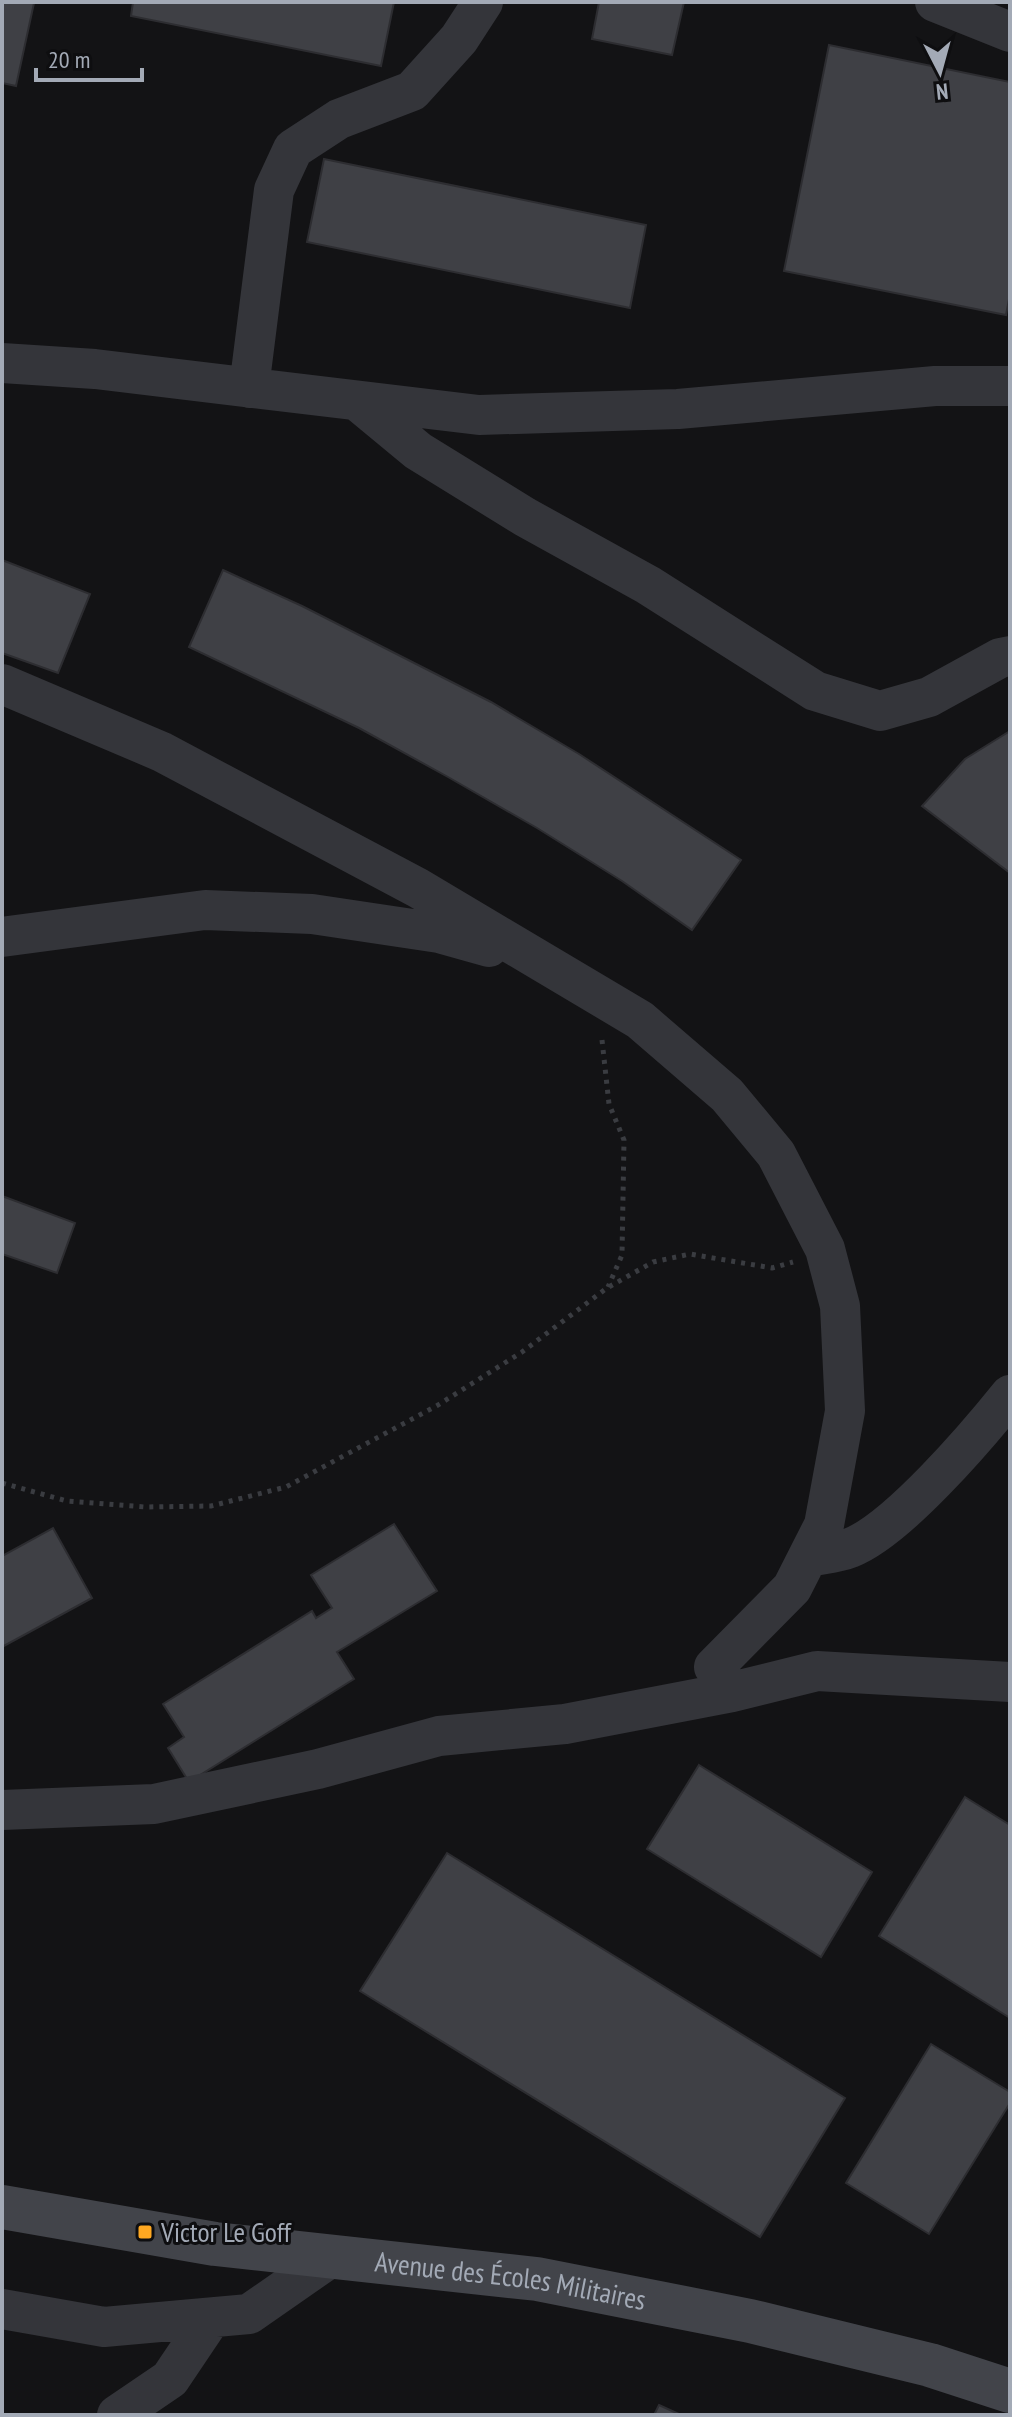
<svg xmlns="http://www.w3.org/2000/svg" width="1012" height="2417" font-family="'PT Sans Narrow',sans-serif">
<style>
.building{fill:#3f4045;stroke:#2d2d31;stroke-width:2}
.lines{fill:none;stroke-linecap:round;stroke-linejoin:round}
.path{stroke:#3a3c41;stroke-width:5;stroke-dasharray:4 6;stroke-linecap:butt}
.street{stroke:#34353a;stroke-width:40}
.secondary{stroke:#42444a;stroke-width:44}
.poi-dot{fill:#ffa821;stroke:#0e0e10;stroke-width:3}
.labels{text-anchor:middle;stroke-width:6;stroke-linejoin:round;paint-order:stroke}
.poi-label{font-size:28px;fill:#a3aab6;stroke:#0e0e10;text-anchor:start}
.street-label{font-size:28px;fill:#a3aab6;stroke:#0e0e10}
</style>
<rect width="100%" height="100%" fill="#131315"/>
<path class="building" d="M2,2L34,3L16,86L2,83Z
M133,2H394L381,66L131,16Z
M599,2H684L672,55L592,39Z
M829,45L1010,82V294L1006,315L784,271Z
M324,159L646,225L630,308L307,242Z
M2,560L90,594L58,673L2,653Z
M223,570L302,606L491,702L579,754L741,860L692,930L622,881L537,828L448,777L359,728L189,647Z
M1010,731V873L922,806L965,759Z
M2,1196L75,1223L57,1273L2,1254Z
M394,1524L437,1591L337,1652L354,1679L189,1782L168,1748L184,1737L163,1704L312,1611L316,1618L332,1608L311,1575Z
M53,1528L92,1598L2,1647V1556Z
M699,1765L872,1872L821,1957L647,1849Z
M965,1797L1010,1825V2018L879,1936Z
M447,1853L845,2098L760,2237L360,1991Z
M931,2044L1010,2092V2103L929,2234L846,2183Z
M659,2405L681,2415H654Z"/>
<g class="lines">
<path class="path" d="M602,1040L609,1104L624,1140L622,1255L608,1287
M2,1483L67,1501L145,1507L211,1506L286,1487L438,1405L522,1352L607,1288L653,1262L690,1254L772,1268L793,1262"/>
<path class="street" d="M935,2L1010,32
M2,363L95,369L479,415L678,409L935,386H1010
M249,388L274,190L293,149L339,119L412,91L459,39L483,2
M360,403L418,451L525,517L648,585L815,691L880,711L929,697L1000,658L1010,656
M2,684L162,752L418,888L640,1020L727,1095L776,1154L825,1249L840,1306L845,1411L824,1525L792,1588L714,1667L732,1692L817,1671L1010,1682
M2,937L205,910L312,914L439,933L489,947
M808,1557C822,1554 838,1553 850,1548C897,1530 977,1436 1010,1395
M2,1810L154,1804L318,1769L439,1736L565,1724L732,1692
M2,2309L104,2327L249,2314L331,2257
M117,2415L170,2379L211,2318"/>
<path class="secondary" id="s1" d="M2,2207L215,2244L537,2279L750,2321L930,2365L1010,2391"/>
</g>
<rect class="poi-dot" x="137" y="2224" width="16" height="16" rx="4"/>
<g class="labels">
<g class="poi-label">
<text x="161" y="2242">Victor Le Goff</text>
</g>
<g class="street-label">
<text dy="10" stroke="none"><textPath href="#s1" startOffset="514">Avenue des Écoles Militaires</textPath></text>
</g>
</g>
<rect width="1012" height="2417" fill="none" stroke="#a3aab6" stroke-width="8"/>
<g transform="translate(940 72) rotate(174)" stroke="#0e0e10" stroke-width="6" paint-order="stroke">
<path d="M0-6L14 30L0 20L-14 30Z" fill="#a3aab6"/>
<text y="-12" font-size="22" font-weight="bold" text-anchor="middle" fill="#a3aab6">N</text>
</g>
<path d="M36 68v12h106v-12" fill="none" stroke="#a3aab6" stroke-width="4"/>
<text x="48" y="68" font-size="24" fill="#a3aab6" stroke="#0e0e10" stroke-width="6" paint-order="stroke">20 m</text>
</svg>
